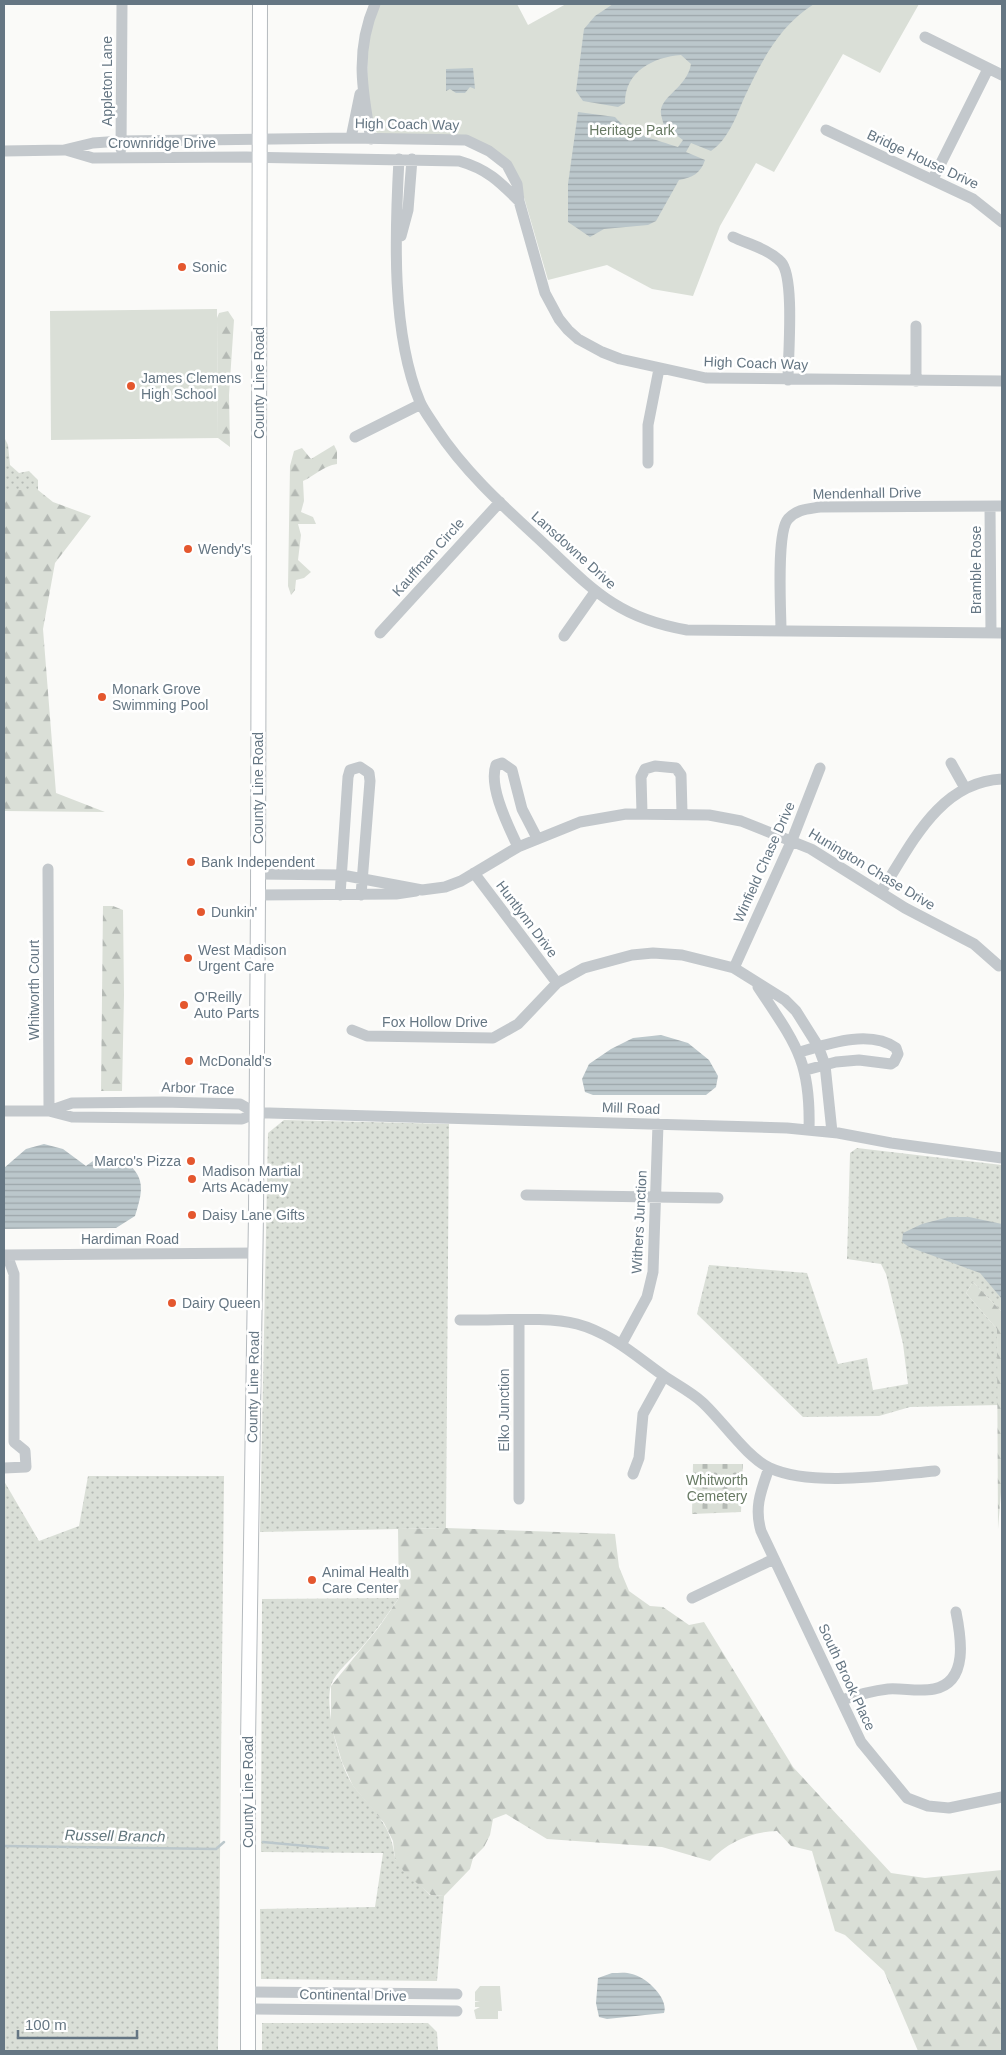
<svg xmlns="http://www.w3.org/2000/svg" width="1006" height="2055" font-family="Helvetica,sans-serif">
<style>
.grass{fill:url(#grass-dots)}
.forest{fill:url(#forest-firs)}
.cemetery{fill:url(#cemetery-stones)}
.park{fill:#dadfd7}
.water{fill:url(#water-rules)}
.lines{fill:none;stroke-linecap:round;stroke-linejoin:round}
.stream{stroke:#bbc7cb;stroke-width:2.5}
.major-casing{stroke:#b5babe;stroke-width:16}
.minor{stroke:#c3c8cc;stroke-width:11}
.major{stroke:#fff;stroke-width:14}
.poi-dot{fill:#e4572e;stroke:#fff;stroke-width:2}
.labels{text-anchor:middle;stroke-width:5;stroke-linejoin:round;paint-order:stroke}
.street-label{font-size:14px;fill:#657683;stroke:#fff}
.park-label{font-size:14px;fill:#687a64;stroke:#fff}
.poi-label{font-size:14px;fill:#657683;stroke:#fff;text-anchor:start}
.water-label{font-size:15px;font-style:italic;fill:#60757c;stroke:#fff}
</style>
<defs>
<pattern id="grass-dots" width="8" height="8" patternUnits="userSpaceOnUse" patternTransform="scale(1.25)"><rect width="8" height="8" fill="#dadfd7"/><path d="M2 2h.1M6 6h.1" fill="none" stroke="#b4b9b4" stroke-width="1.8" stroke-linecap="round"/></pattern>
<pattern id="forest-firs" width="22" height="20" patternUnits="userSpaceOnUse" patternTransform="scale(1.25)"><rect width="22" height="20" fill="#dadfd7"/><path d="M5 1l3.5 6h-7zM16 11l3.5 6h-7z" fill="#b4b9b4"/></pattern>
<pattern id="cemetery-stones" width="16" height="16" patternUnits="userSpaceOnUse" patternTransform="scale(1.25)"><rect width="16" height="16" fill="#dadfd7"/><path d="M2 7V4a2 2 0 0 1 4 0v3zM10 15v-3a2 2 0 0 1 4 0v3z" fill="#b4b9b4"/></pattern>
<pattern id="water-rules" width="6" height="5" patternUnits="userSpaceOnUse" patternTransform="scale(1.25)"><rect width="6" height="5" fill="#bbc7cb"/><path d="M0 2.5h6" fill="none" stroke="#9ca6aa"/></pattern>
</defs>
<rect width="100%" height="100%" fill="#fafaf8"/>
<path class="grass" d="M4,437L8,445L10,465L19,473L29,471L38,480V490H4Z
M284,1120L449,1124L446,1528L260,1532L268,1133Z
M857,1148L1002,1165V1312L973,1282L966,1293L997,1329L999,1405L910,1407L879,1416L803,1417L697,1314L709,1265L807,1273L838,1364L867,1358L873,1390L908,1384L903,1344L886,1274L881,1264L847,1259L850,1153Z
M88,1476H224L218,2051H4V1481L39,1541L79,1526Z
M399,1598C387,1615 376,1631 362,1647C353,1658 336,1671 331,1685C324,1708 340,1770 355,1788C375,1812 392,1826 395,1859L430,1895L444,1896L437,1981L261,1979L260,1909L375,1907L383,1853L261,1852L262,1599Z
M262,2023H428L437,2032L438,2051H262Z"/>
<path class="forest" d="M228,311L234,320L229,395L230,447L218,438L217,318L219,313Z
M334,445L337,451V464C323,466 316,475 303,481L304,501L301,512L313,517L316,524H298L301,535L298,560L311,572L304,578L296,580L295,590L291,595L288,586L290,466L294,451L302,448L311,459Z
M4,490H38L53,502L91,516L55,563L43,629L56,793L105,812L4,811Z
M103,906H113L123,910L124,995L122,1091H101Z
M973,1282L1002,1312V1480L998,1529L997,1329L966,1293Z
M446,1528L615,1534L619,1567L629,1591L650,1606L663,1607L689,1625L704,1622L793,1767L891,1873L925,1878L1002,1870V2051H918L884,1971L845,1935L835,1931L812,1851L791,1846L777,1831C750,1832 728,1842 710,1861L662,1847L547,1839L506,1814L493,1819L490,1835L484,1847L473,1858L470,1869L444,1896L431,1895L405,1873L395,1859L393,1841L384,1823L353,1786L342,1762L331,1725V1686L379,1627L399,1598L398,1529Z"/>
<path class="cemetery" d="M693,1464H743L741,1512L692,1514Z"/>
<path class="park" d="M379,4H517L528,25L566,4H919L880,73L843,54L774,172L756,163L720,226L693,296L652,289L607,265L548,280L523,194L489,146L379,134L374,131L367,96L368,38Z
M217,309L218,438L51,440L50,311Z
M480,1986H500L502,2011H498V2019H476L474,2010L480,2007H475V2002L480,2001H475V1992Z"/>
<path class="water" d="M613,4H814C780,25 762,60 745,96C737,114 729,139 711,151L691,143L686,152L705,160C701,173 692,178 679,180L656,221L648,225L604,229L590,237L568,222V184L578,112L615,117C629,134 657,140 678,147L683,140L664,126C663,121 660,114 661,110C663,95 687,87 691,64L681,55C654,57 625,71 625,103L618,107L583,101L576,91L584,29L595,16Z
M473,68L475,89L470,87L465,93H456L450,89L446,91V69Z
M661,1035L688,1043L709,1060L718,1076L716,1087L706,1095H593L585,1092L582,1079L589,1064L611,1049L633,1038Z
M44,1144L63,1149L86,1166C90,1163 95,1159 100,1158C116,1155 136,1164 140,1181C143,1192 138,1206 135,1216L116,1228L4,1229V1168L26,1149Z
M949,1217H969L1002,1224V1299L980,1273L909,1247L902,1242L903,1233L922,1224Z
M612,1973C619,1973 626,1972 632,1974C646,1977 669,1998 664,2013L607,2019L599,2017L596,2003L598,1978Z"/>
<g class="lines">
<path class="stream" d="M263,1842L328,1848
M4,1846L216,1849L224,1842"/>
<defs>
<path id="major" d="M248,2051V1743L256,1214L258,895L260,4"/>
</defs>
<use href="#major" class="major-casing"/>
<path class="minor" d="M925,37L1002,75
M826,130L973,199L1002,222
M351,138L360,94
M371,139C362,91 355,50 375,4
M121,149L122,4
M66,150L93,158L246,157L459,161C487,169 499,181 519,201
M4,151L64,150L93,143L121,141L351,138L466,140L489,151L507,165L517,184L519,201L545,293L559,319L568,330L578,339L602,352L620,359L706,378L1002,381
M399,159C395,233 391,333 420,402C424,411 431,420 436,428C465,472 503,506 541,541C591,588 616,618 687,630L1002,633
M933,179L988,69
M401,236L408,210L412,159
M733,237C748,244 769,249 781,262C795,277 788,356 788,380
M916,381V326
M355,437L421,404
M648,463V425L659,369
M990,507L991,633
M781,631C781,610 776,533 788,519C797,509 808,509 820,507L1002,506
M380,633L500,502
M564,636L595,592
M951,763L965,788
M642,813L641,777L645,769L655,766L676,768L681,775L682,813
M518,847C509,827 488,787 496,765L502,763L512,770L522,809L537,838
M48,869L49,1111
M474,873L557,983
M258,874L342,875L422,890L445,887L461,881L518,847L580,822L626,814L709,815L741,821L811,849L905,908L974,944L999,966
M881,892C911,845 939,782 1002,779
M258,895L396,894L416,891
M340,895L348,777L350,770L360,767L369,773L370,781L361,895
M734,968L792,840L820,768
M758,987C795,1043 811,1060 809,1130
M352,1030L367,1036L493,1038L518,1024L557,983L584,968L632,955L653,953L682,955L734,968L785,1000L796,1011L818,1046L825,1065L832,1132
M800,1052C827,1044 870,1029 896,1048L898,1054L894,1062L891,1064L859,1060L836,1062L806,1070
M4,1111H49L72,1117L242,1119L256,1113H269L787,1128L838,1133L891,1143L1002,1158
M49,1111L72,1103L163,1102L240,1104L256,1113
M526,1195L718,1198
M4,1255L256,1253
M460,1320C493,1321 547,1316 577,1324C611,1333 637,1357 664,1376C677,1385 691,1392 702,1402C722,1420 747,1458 770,1468C811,1487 890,1475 935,1471
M519,1321V1499
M621,1345L647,1297L653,1272L658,1124
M4,1468L26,1467L25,1451L14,1442V1274L7,1255
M769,1468C761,1491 754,1507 761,1531L861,1742L907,1798L928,1806L949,1808L1002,1797
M633,1474L639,1458L643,1414L664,1376
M692,1598L774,1559
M842,1700C857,1695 872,1691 888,1689C903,1688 919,1692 934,1689C969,1682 961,1637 956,1612
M248,1992L457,1994
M248,2009L457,2011"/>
<use href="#major" class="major"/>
</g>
<g class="poi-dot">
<circle cx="182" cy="267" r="5"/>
<circle cx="131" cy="386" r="5"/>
<circle cx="188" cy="549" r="5"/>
<circle cx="102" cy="697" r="5"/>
<circle cx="191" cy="862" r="5"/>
<circle cx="201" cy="912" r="5"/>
<circle cx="188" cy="958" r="5"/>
<circle cx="184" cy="1005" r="5"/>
<circle cx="189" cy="1061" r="5"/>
<circle cx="191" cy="1161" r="5"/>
<circle cx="192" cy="1179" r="5"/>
<circle cx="192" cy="1215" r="5"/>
<circle cx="172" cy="1303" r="5"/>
<circle cx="312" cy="1580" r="5"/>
</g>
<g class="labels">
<g class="street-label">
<text transform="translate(107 81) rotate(-90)" y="5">Appleton Lane</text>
<text transform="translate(407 124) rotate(1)" y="5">High Coach Way</text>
<text x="162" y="148">Crownridge Drive</text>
<text transform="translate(923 159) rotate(25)" y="5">Bridge House Drive</text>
<text transform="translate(756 363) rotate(2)" y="5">High Coach Way</text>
<text transform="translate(259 383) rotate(-90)" y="5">County Line Road</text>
<text transform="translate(867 493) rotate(-1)" y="5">Mendenhall Drive</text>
<text transform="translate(574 550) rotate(42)" y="5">Lansdowne Drive</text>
<text transform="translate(428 557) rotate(-48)" y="5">Kauffman Circle</text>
<text transform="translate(976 570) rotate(-90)" y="5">Bramble Rose</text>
<text transform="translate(258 788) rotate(-90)" y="5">County Line Road</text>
<text transform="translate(764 862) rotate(-66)" y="5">Winfield Chase Drive</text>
<text transform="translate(872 869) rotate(31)" y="5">Hunington Chase Drive</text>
<text transform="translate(527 919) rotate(53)" y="5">Huntlynn Drive</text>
<text transform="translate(34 990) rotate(-90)" y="5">Whitworth Court</text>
<text x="435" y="1027">Fox Hollow Drive</text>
<text transform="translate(198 1088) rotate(2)" y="5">Arbor Trace</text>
<text transform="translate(631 1108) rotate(2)" y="5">Mill Road</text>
<text transform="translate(639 1222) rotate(-87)" y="5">Withers Junction</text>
<text x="130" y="1244">Hardiman Road</text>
<text transform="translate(253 1387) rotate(-89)" y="5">County Line Road</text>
<text transform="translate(504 1410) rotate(-90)" y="5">Elko Junction</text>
<text transform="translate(847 1677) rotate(65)" y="5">South Brook Place</text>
<text transform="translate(248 1792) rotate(-90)" y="5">County Line Road</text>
<text transform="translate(353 1995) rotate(1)" y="5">Continental Drive</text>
</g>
<g class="park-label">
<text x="632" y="135">Heritage Park</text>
<text x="717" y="1485">Whitworth<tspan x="717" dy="16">Cemetery</tspan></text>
</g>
<g class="poi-label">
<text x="192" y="272">Sonic</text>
<text x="141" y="383">James Clemens<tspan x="141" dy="16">High School</tspan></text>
<text x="198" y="554">Wendy's</text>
<text x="112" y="694">Monark Grove<tspan x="112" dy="16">Swimming Pool</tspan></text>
<text x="201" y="867">Bank Independent</text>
<text x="211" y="917">Dunkin'</text>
<text x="198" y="955">West Madison<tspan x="198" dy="16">Urgent Care</tspan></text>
<text x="194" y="1002">O'Reilly<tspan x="194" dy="16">Auto Parts</tspan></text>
<text x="199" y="1066">McDonald's</text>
<text x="181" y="1166" text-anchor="end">Marco's Pizza</text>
<text x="202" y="1176">Madison Martial<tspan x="202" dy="16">Arts Academy</tspan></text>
<text x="202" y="1220">Daisy Lane Gifts</text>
<text x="182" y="1308">Dairy Queen</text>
<text x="322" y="1577">Animal Health<tspan x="322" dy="16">Care Center</tspan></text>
</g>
<g class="water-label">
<text transform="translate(115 1836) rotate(1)" y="5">Russell Branch</text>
</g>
</g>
<rect width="1006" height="2055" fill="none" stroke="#657683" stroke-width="10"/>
<path d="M18 2030v8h119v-8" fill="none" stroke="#657683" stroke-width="2.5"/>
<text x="25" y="2030" font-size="15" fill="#657683" stroke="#ffffff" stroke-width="4" paint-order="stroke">100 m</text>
</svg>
